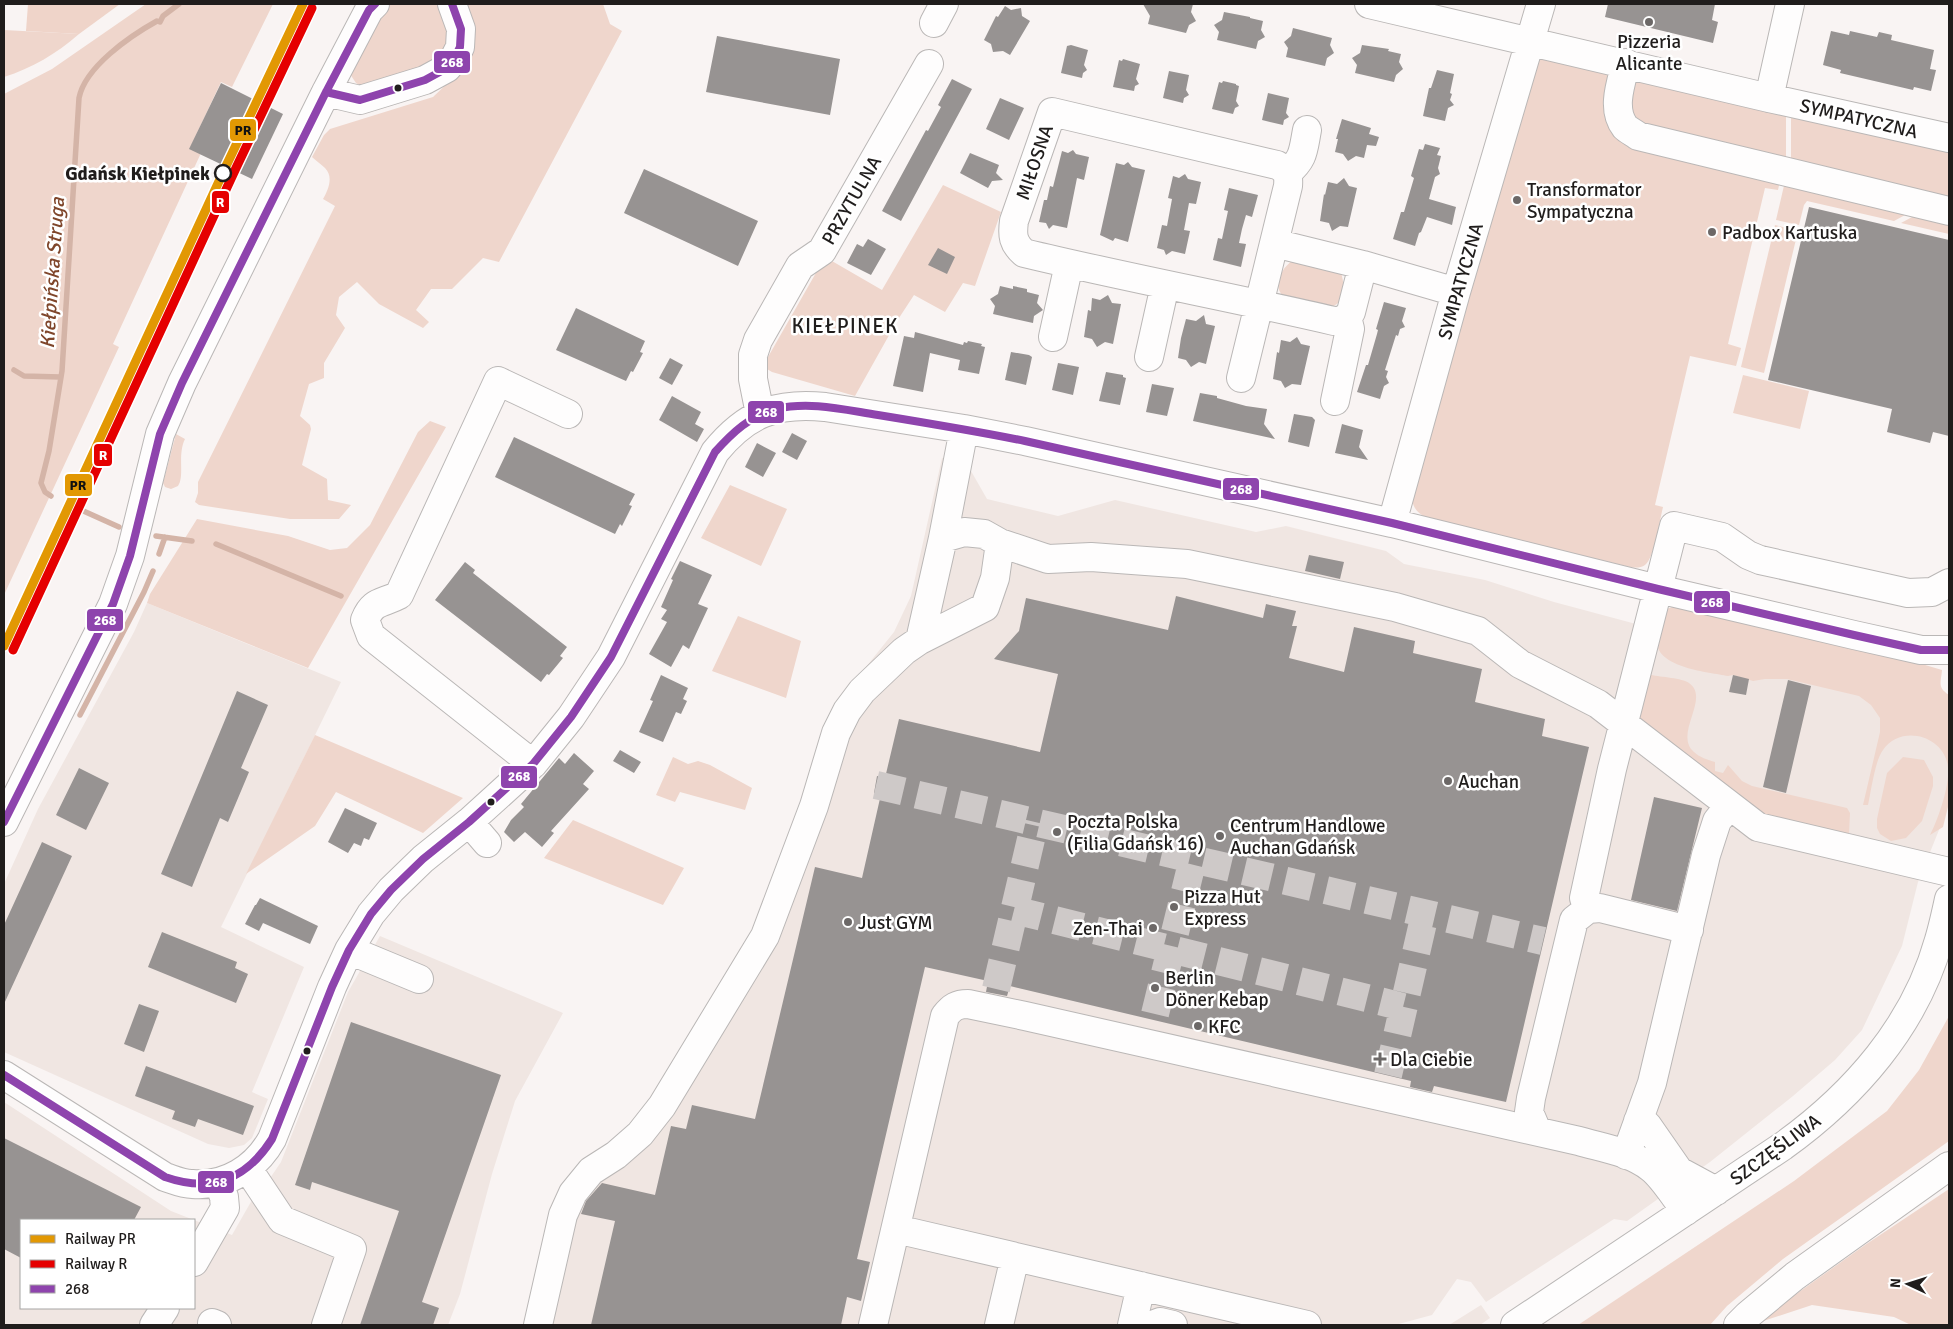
<svg xmlns="http://www.w3.org/2000/svg" width="1953" height="1329" font-family="Signika,sans-serif">
<style>
.built{fill:#f0e6e2;fill-rule:evenodd}
.green{fill:#efd6cc}
.forest{fill:#efd4c9}
.lines{fill:none;stroke-linecap:round;stroke-linejoin:round}
.stream{stroke:#d4b4a7;stroke-width:5.5}
.building{fill:#979392}
.minor-tunnel{stroke:#cec9c8;stroke-width:28;stroke-dasharray:28 14;stroke-linecap:butt}
.minor-casing{stroke:#bab7b6;stroke-width:30}
.highway-casing{stroke:#bab7b6;stroke-width:30}
.minor{stroke:#fefdfd;stroke-width:28}
.highway{stroke:#fefdfd;stroke-width:28}
.bus-1-casing{stroke:#fff;stroke-width:11}
.bus-1{stroke:#8e44ad;stroke-width:8}
.rail-1-casing{stroke:#fff;stroke-width:12}
.rail-2-casing{stroke:#fff;stroke-width:12}
.rail-1{stroke:#e29803;stroke-width:9}
.rail-2{stroke:#e50000;stroke-width:9}
.poi-dot{fill:#6c6867;stroke:#fff;stroke-width:2}
.bus-dot{fill:#201d1c;stroke:#fff;stroke-width:2}
.stop-dot{fill:#fff;stroke:#201d1c;stroke-width:2.5}
.labels{text-anchor:middle;stroke-width:5;stroke-linejoin:round;paint-order:stroke}
.poi-label{font-size:19px;fill:#201d1c;stroke:#fff;text-anchor:start}
.street-label{font-size:19px;fill:#201d1c;stroke:#fff}
.stop-label{font-size:19px;font-weight:bold;fill:#201d1c;stroke:#fff;text-anchor:end}
.water-label{font-size:20px;font-style:italic;fill:#7f462b;stroke:#fff}
.quarter-label{font-size:21px;letter-spacing:1px;fill:#201d1c;stroke:#fff}
.line-badge{stroke:#fff;stroke-width:2}
.badge-label{font-size:14px;text-anchor:middle;font-weight:bold;fill:#fff}
.pale-badge-label{font-size:14px;text-anchor:middle;font-weight:bold;fill:#111}
</style>
<rect width="100%" height="100%" fill="#f9f4f3"/>
<path class="built" d="M942,458L967,464L987,499L1058,516L1115,500L1256,532L1286,526L1386,551L1404,564L1485,580L1554,602L1636,624L1949,715V786L1941,825L1918,882L1902,946L1862,1030L1835,1060L1793,1096L1710,1162L1627,1221L1614,1219L1486,1302L1471,1282L1457,1279L1432,1315L1395,1325H525L547,1229L642,1116L741,953L755,923L834,713L849,688L894,632L911,596Z
M147,603L341,682L221,927L304,967L252,1092L268,1099L252,1138L244,1145L229,1148L208,1144L4,1052V884L38,809L134,632Z
M380,936L563,1013L515,1101L492,1174L460,1294L448,1325H4V1102L171,1211L232,1235L252,1200L256,1199L281,1162L348,992ZM21,1220H194V1308H21Z
M1481,1305L1490,1318L1480,1325H1449Z"/>
<path class="green" d="M146,4H273L232,87L221,82L190,148L201,153L113,344L119,347L4,595V94L52,69Z
M389,4H438L442,8L452,34L439,61L361,86L356,83L350,74L380,13Z
M465,4H603L610,24L622,31L499,262L483,258L452,289H431L416,310L429,322L423,328L379,304L357,282L339,297L336,315L345,328L324,363V378L309,384L300,416L310,425L311,429L302,465L327,479L328,500L351,505L339,519H290L199,505L195,502L198,493V482L335,206L323,199C328,190 334,177 325,168C321,164 316,161 312,157L324,135L330,129L433,97L452,79Z
M4,30L79,34C56,54 32,68 4,77Z
M1538,56L1609,68L1612,113L1781,176L1778,190L1765,188L1728,344L1741,348L1736,366L1690,356L1655,505L1663,507C1660,519 1654,559 1645,565C1641,568 1635,568 1630,567L1425,517C1418,513 1413,508 1412,499L1534,60Z
M1643,76L1786,111V158L1628,119L1630,82Z
M1791,113L1949,153V203L1789,166L1791,158Z
M1786,177L1918,208L1894,221L1807,201L1804,205L1799,225L1776,220Z
M943,185L1001,212L975,286L963,283L945,312L914,295L897,321L855,396L772,372L767,369L768,357L825,257L882,290Z
M1925,210L1949,215V234L1901,223Z
M1775,225L1798,231L1764,373L1741,367Z
M1292,261L1341,273C1346,288 1345,307 1325,308C1319,309 1311,305 1306,304C1300,302 1288,301 1284,297C1271,286 1282,268 1292,261Z
M1743,375L1809,391L1800,429L1733,413Z
M430,421L446,427L308,668L147,603L150,594L197,519L288,536L330,550L347,548L370,525L418,432Z
M176,434L185,439C177,455 185,476 178,486L171,489L165,487L163,483Z
M730,485L787,509L761,566L701,538Z
M1676,606L1888,654L1942,670C1941,683 1937,687 1949,695V803L1943,827L1930,835C1938,820 1950,785 1948,768C1946,736 1901,723 1883,750C1875,760 1871,792 1868,805H1863L1880,732V718L1871,705L1859,696L1787,679H1765L1753,681L1733,675L1728,676C1709,672 1655,668 1657,640C1658,630 1663,619 1666,609Z
M738,616L801,641L786,698L712,671Z
M1651,675C1661,677 1682,678 1689,683C1711,698 1673,734 1694,752C1699,757 1708,760 1715,762V771L1723,773L1728,765L1742,781L1752,786L1847,808L1850,813L1849,834L1761,816L1640,724L1636,710L1645,678Z
M315,735L463,798L423,833L336,792L315,826L246,874Z
M673,757L688,764L698,761L710,765L752,788L745,810L680,792L675,802L656,795Z
M1903,757L1924,760L1933,777V786L1922,821L1906,838L1891,841L1880,834L1877,828V819L1887,773Z
M573,820L684,868L663,905L544,858Z
M1949,1016V1141L1783,1259L1727,1306L1710,1325H1578L1794,1181L1887,1111L1919,1070Z
M1949,1189V1325H1911L1894,1317L1812,1305L1754,1324L1865,1245Z"/>
<path class="forest" d="M28,4H120L79,34L26,31Z"/>
<g class="lines">
<path class="stream" d="M14,370L24,376L60,377
M51,496L45,492L41,483L49,451L62,371L79,98C85,67 130,36 157,21L160,22L163,16L179,4
M79,509L119,527
M156,536L192,541
M216,544L341,596
M159,554L165,537
M80,715L144,592L153,571"/>
</g>
<path class="building" d="M1143,4H1193L1191,12L1196,21L1189,25L1186,33L1148,24L1150,16Z
M1608,4H1715L1712,20L1718,22L1713,43L1605,17Z
M1005,6L1011,10L1021,8L1022,16L1030,21L1010,55L1003,51L993,52L991,44L984,40L996,16L998,17Z
M1224,12L1250,17V18L1263,21L1261,30L1265,37L1258,41L1256,49L1217,40L1219,32L1214,25L1222,20Z
M1293,28L1332,38L1330,45L1334,53L1327,58L1325,66L1286,57L1288,48L1284,42L1291,36Z
M1831,31L1849,35L1850,31L1877,37L1879,32L1892,35L1891,40L1934,50L1930,69L1936,70L1931,91L1914,87L1913,90L1840,73L1841,70L1823,65Z
M717,36L840,59L830,115L706,92Z
M1071,45L1088,50L1084,65L1087,70L1083,73L1082,78L1061,73L1067,46Z
M1362,45L1389,49L1388,51L1401,54L1399,62L1403,69L1396,75L1394,82L1355,73L1357,65L1352,58L1360,53Z
M1123,59L1140,64L1136,79L1139,84L1135,86L1134,91L1113,87L1119,60L1122,61Z
M1437,70L1454,74L1450,93L1452,94L1450,100L1454,105L1448,108L1445,121L1423,116L1429,88H1431Z
M1169,71L1189,75L1186,90L1189,95L1184,98L1183,103L1163,98Z
M952,79L972,89L901,221L882,211L926,130L928,131L941,107L938,105Z
M1223,81L1236,84V85L1239,86L1236,101L1239,106L1235,108L1233,114L1212,109L1219,82L1222,83Z
M221,83L283,114L252,179L189,149Z
M1268,93L1289,98L1286,113L1289,117L1284,120L1283,125L1262,120Z
M1000,98L1024,108L1009,140L986,129Z
M1342,119L1371,128L1369,134L1379,137L1376,146L1367,145L1364,158L1356,156L1348,161L1343,154L1335,152L1338,139H1336Z
M1425,144L1440,148L1437,155L1441,156L1438,168L1440,174L1435,177L1429,199L1456,207L1455,211L1452,225L1427,217L1421,232L1419,233L1415,246L1393,239L1401,212H1404L1414,178L1411,176L1419,149L1423,150Z
M1073,150L1076,154L1089,157L1084,180L1077,178L1067,228L1053,225L1049,229L1046,223L1039,222L1044,200H1047L1050,186L1053,187L1062,151L1068,153Z
M970,153L999,165L996,173L1003,180L992,181L988,188L960,173Z
M1128,162L1132,167L1145,170L1128,242L1115,238L1113,241L1100,235L1116,163L1124,165Z
M644,169L758,221L738,266L624,213Z
M1185,174L1188,179L1201,182L1196,204L1189,203L1184,230L1190,231L1185,254L1172,251L1166,255L1164,250L1157,248L1162,225L1167,226L1172,199L1168,198L1173,176L1179,178Z
M1344,178L1349,186L1357,188L1348,227L1340,226L1332,231L1329,223L1320,221L1324,194L1325,195L1328,182L1337,184Z
M1229,188L1258,195L1252,217L1246,215L1242,229L1239,243L1246,244L1241,267L1213,260L1218,238L1222,239L1228,211L1224,210Z
M1809,207L1949,240V436L1933,432L1930,443L1887,432L1892,409L1768,380Z
M868,239L886,249L871,275L847,263L857,244L863,247Z
M938,248L955,257L947,274L928,265Z
M1000,286L1013,289V286L1027,289V292L1039,295L1037,303L1043,310L1034,316L1033,323L993,314L995,306L990,299L998,294Z
M1108,295L1112,303L1121,304L1113,344L1105,342L1097,347L1092,339L1084,337L1087,317L1088,310L1091,311L1092,298L1100,300Z
M1384,302L1406,308L1402,321L1405,327L1400,329L1398,336L1396,335L1385,370L1388,371L1386,377L1389,383L1384,386L1380,399L1357,392L1366,365H1368L1377,334L1378,330L1376,329Z
M576,308L645,341L640,352L643,353L633,372L631,371L626,381L556,350Z
M1204,315L1206,324L1215,326L1206,364L1199,362L1191,367L1186,360L1178,358L1181,338L1186,319L1196,321Z
M915,332L963,345L964,342L967,343L968,341L982,344L981,346L985,347L979,374L958,370L960,360L930,353L923,392L893,386L904,336L914,338Z
M1297,337L1301,344L1310,346L1301,385L1292,384L1285,388L1281,381L1273,379L1277,352L1279,353L1281,340L1290,342Z
M1011,352L1029,355L1032,357L1026,385L1005,380Z
M670,358L683,365L672,385L659,378Z
M1058,363L1079,367L1073,395L1052,390Z
M1106,372L1123,375V377L1126,378L1120,405L1099,401Z
M1152,384L1174,388L1167,416L1146,412Z
M1200,393L1217,396V398L1246,406L1267,409L1264,424L1275,439L1193,421Z
M672,396L701,412L695,424L704,429L697,442L659,420Z
M1294,414L1312,417L1315,420L1309,447L1288,442Z
M1342,424L1363,430L1359,447L1368,460L1335,453Z
M792,433L807,441L797,460L782,452Z
M514,437L635,494L629,505L632,506L622,526L620,524L615,534L495,477Z
M757,443L776,453L763,477L745,467Z
M1309,555L1344,562L1340,579L1305,571Z
M680,561L712,575L698,604L708,608L689,649L683,645L671,667L649,654L667,622L661,619L667,610L661,607L673,580L671,579Z
M465,562L475,570L473,573L567,647L560,656L563,658L549,675L547,674L541,682L435,600Z
M1176,596L1263,618L1266,604L1296,611L1292,626H1297L1289,658L1344,672L1354,627L1415,641L1413,653L1482,669L1475,702L1545,719L1542,736L1589,747L1506,1102L1434,1086L1432,1092L1410,1087L1411,1081L1010,986L1007,996L986,992L988,981L925,967L857,1259L870,1262L861,1301L847,1297L841,1325H591L615,1221L581,1214L586,1201L602,1183L655,1195L671,1126L686,1129L692,1105L755,1119L815,867L862,878L881,794L874,793L877,776L885,778L899,719L1040,752L1058,674L994,659L1019,631L1026,598L1168,630Z
M661,675L688,688L683,699L687,701L681,714L676,712L663,742L639,732L653,701L650,700Z
M1733,675L1749,679L1746,695L1729,692Z
M1788,680L1811,686L1786,793L1763,787Z
M237,691L268,705L241,768L249,772L228,822L220,818L192,887L161,874Z
M620,750L641,762L634,773L613,761Z
M574,753L594,771L583,784L589,789L551,831L554,833L542,847L525,832L514,842L504,832L511,820L524,807L521,804L559,758L565,764Z
M79,768L109,783L86,830L56,815Z
M1654,797L1702,808L1677,911L1631,900Z
M345,808L377,823L369,840L364,838L361,846L354,843L348,853L328,842Z
M42,842L72,856L4,1004V925Z
M260,898L318,926L310,944L263,923L259,931L245,924L255,905H256Z
M162,932L237,962L235,968L248,974L236,1003L148,967Z
M139,1004L159,1011L144,1052L124,1044Z
M351,1022L501,1075L422,1302L439,1308L433,1325H360L399,1211L312,1182L310,1190L295,1185Z
M146,1066L254,1106L243,1135L198,1119L195,1127L172,1119L175,1111L135,1096Z
M4,1138L141,1207L134,1220H21V1258L4,1249Z"/>
<g class="lines">
<path class="minor-tunnel" d="M876,785L1543,941
M1014,910L1403,1007
M996,989L1035,822
M1155,1014L1193,859
M1388,1075L1425,914"/>
<defs>
<path id="minor" d="M1369,4L1769,98L1949,138
M934,23L944,4
M1626,63C1621,83 1611,109 1625,127C1628,130 1634,133 1638,136L1949,211
M326,92L360,100L425,80L447,68L453,61L460,47L461,29L452,4
M1769,98L1790,4
M1287,173C1304,159 1303,151 1307,130
M1274,243L1363,265L1456,292
M1053,337L1069,264
M1149,357L1165,285
M1241,378L1288,186C1289,175 1287,170 1277,165L1052,112L1014,221C1012,236 1013,243 1024,253C1127,278 1231,297 1334,321C1342,321 1346,319 1351,312L1363,265
M1335,401L1350,329L1347,317
M760,414L753,379V355L758,340L800,266L822,251L929,64
M1392,523L1456,292L1541,4
M943,538L964,532L984,534L1000,543L1048,559L1091,557L1187,564L1395,607L1478,631L1520,664L1598,704L1758,827L1949,872
M920,640L985,607L995,578L1000,543
M533,764L371,636L365,620C373,600 382,604 399,595L498,381L568,414
M4,822L113,604L130,556L160,434L182,383L326,92L369,10L375,4
M469,822L487,843
M1588,909L1584,898L1612,769L1674,526L1722,537L1748,555L1760,560L1908,593L1932,592L1949,583
M349,950L419,979
M4,1075L165,1177C174,1180 183,1184 192,1184C226,1187 256,1168 272,1139L332,987L349,950L371,914L391,890L423,859L469,822L533,764L571,717L611,657L715,452C746,414 775,402 825,407L964,429L1025,441L1392,523L1658,589L1854,635L1921,650H1949
M1638,1121L1647,1125L1679,1171L1716,1191
M1537,1131L1529,1112L1531,1098L1574,920L1588,909L1600,908L1689,930
M1626,1155L1652,1083L1706,855L1717,821L1729,806
M248,1169L282,1220L352,1249L326,1325
M896,1229L1307,1325
M194,1262L225,1208L224,1197L219,1183
M212,1323L217,1325
M154,1325L165,1308
M538,1325L563,1215L573,1193L591,1171L616,1155L640,1134L662,1106L765,936L814,806L836,733L847,711L862,691L904,651L920,640L943,538L964,429
M873,1325L945,1016C952,1007 957,1004 968,1004L1025,1016L1579,1141C1603,1148 1631,1152 1651,1168C1664,1178 1675,1198 1686,1211
M999,1325L1015,1257
M1132,1325L1141,1286
M1152,1325L1160,1322L1173,1325
M1515,1325L1783,1146C1854,1095 1915,1026 1939,940C1943,927 1946,913 1949,899"/>
<path id="highway" d="M1738,1325L1748,1315L1795,1276L1949,1166"/>
</defs>
<use href="#minor" class="minor-casing"/>
<use href="#highway" class="highway-casing"/>
<use href="#minor" class="minor"/>
<use href="#highway" class="highway"/>
<defs>
<path id="bus-1" d="M326,92L360,100L425,80L447,68L453,61L460,47L461,29L452,4
M4,822L113,604L130,556L160,434L182,383L326,92L369,10L375,4
M4,1075L165,1177C211,1193 246,1180 272,1139L332,987L349,950L371,914L391,890L423,859L469,822L533,764L571,717L611,657L715,452C732,433 751,415 776,409C810,401 845,410 878,415C927,423 976,431 1025,441L1392,523L1658,589L1854,635L1921,650H1949"/>
</defs>
<use href="#bus-1" class="bus-1-casing"/>
<use href="#bus-1" class="bus-1"/>
<defs>
<path id="rail-1" d="M4,646L227,164L303,4"/>
<path id="rail-2" d="M13,650L236,168L312,8"/>
</defs>
<use href="#rail-1" class="rail-1-casing"/>
<use href="#rail-2" class="rail-2-casing"/>
<use href="#rail-1" class="rail-1"/>
<use href="#rail-2" class="rail-2"/>
</g>
<g class="poi-dot">
<circle cx="1649" cy="22" r="5"/>
<circle cx="1517" cy="200" r="5"/>
<circle cx="1712" cy="232" r="5"/>
<circle cx="1448" cy="781" r="5"/>
<circle cx="1057" cy="832" r="5"/>
<circle cx="1220" cy="836" r="5"/>
<circle cx="1174" cy="907" r="5"/>
<circle cx="848" cy="922" r="5"/>
<circle cx="1153" cy="928" r="5"/>
<circle cx="1155" cy="988" r="5"/>
<circle cx="1198" cy="1026" r="5"/>
<path d="M1377.5 1051.5h5v5h5v5h-5v5h-5v-5h-5v-5h5z"/>
</g>
<g class="bus-dot">
<circle cx="398" cy="88" r="4.5"/>
<circle cx="491" cy="802" r="4.5"/>
<circle cx="307" cy="1051" r="4.5"/>
</g>
<circle class="stop-dot" cx="223" cy="173" r="8"/>
<g class="labels">
<g class="poi-label">
<text x="1649" y="48" text-anchor="middle">Pizzeria<tspan x="1649" dy="22">Alicante</tspan></text>
<text x="1527" y="196">Transformator<tspan x="1527" dy="22">Sympatyczna</tspan></text>
<text x="1722" y="239">Padbox Kartuska</text>
<text x="1458" y="788">Auchan</text>
<text x="1067" y="828">Poczta Polska<tspan x="1067" dy="22">(Filia Gdańsk 16)</tspan></text>
<text x="1230" y="832">Centrum Handlowe<tspan x="1230" dy="22">Auchan Gdańsk</tspan></text>
<text x="1184" y="903">Pizza Hut<tspan x="1184" dy="22">Express</tspan></text>
<text x="858" y="929">Just GYM</text>
<text x="1143" y="935" text-anchor="end">Zen-Thai</text>
<text x="1165" y="984">Berlin<tspan x="1165" dy="22">Döner Kebap</tspan></text>
<text x="1208" y="1033">KFC</text>
<text x="1390" y="1066">Dla Ciebie</text>
</g>
<g class="street-label">
<text transform="translate(1859 118) rotate(13)" y="7">SYMPATYCZNA</text>
<text transform="translate(1034 162) rotate(-71)" y="7">MIŁOSNA</text>
<text transform="translate(851 200) rotate(-60)" y="7">PRZYTULNA</text>
<text transform="translate(1460 281) rotate(-74)" y="7">SYMPATYCZNA</text>
<text transform="translate(1775 1149) rotate(-36)" y="7">SZCZĘŚLIWA</text>
</g>
<g class="stop-label">
<text x="210" y="180">Gdańsk Kiełpinek</text>
</g>
<g class="water-label">
<text transform="translate(52 273) rotate(-86)" y="7">Kiełpińska Struga</text>
</g>
<g class="quarter-label">
<text x="845" y="333">KIEŁPINEK</text>
</g>
</g>
<g class="line-badge">
<rect x="433" y="50" width="38" height="24" rx="5" fill="#8e44ad"/>
<rect x="229" y="118" width="28" height="24" rx="5" fill="#e29803"/>
<rect x="211" y="190" width="19" height="24" rx="5" fill="#e50000"/>
<rect x="747" y="400" width="38" height="24" rx="5" fill="#8e44ad"/>
<rect x="93" y="443" width="20" height="24" rx="5" fill="#e50000"/>
<rect x="64" y="473" width="29" height="24" rx="5" fill="#e29803"/>
<rect x="1222" y="477" width="38" height="24" rx="5" fill="#8e44ad"/>
<rect x="1693" y="590" width="38" height="24" rx="5" fill="#8e44ad"/>
<rect x="86" y="608" width="38" height="24" rx="5" fill="#8e44ad"/>
<rect x="500" y="765" width="38" height="24" rx="5" fill="#8e44ad"/>
<rect x="197" y="1170" width="38" height="24" rx="5" fill="#8e44ad"/>
</g>
<g class="badge-label">
<text x="452" y="67">268</text>
<text x="220" y="207">R</text>
<text x="766" y="417">268</text>
<text x="103" y="460">R</text>
<text x="1241" y="494">268</text>
<text x="1712" y="607">268</text>
<text x="105" y="625">268</text>
<text x="519" y="781">268</text>
<text x="216" y="1187">268</text>
</g>
<g class="pale-badge-label">
<text x="243" y="135">PR</text>
<text x="78" y="490">PR</text>
</g>
<rect width="1953" height="1329" fill="none" stroke="#201d1c" stroke-width="10"/>
<rect x="20" y="1219" width="175" height="90" fill="#ffffff" stroke="#a6a5a4"/>
<rect x="30" y="1235" width="25" height="8" fill="#e29803" stroke="#a6a5a4"/>
<text x="65" y="1244" font-size="15" fill="#201d1c">Railway PR</text>
<rect x="30" y="1260" width="25" height="8" fill="#e50000" stroke="#a6a5a4"/>
<text x="65" y="1269" font-size="15" fill="#201d1c">Railway R</text>
<rect x="30" y="1285" width="25" height="8" fill="#8e44ad" stroke="#a6a5a4"/>
<text x="65" y="1294" font-size="15" fill="#201d1c">268</text>
<g transform="translate(1908 1284) rotate(274)" stroke="#ffffff" stroke-width="4" paint-order="stroke">
<path d="M0-4L9 19L0 12L-9 19Z" fill="#201d1c"/>
<text y="-8" font-size="14" font-weight="bold" text-anchor="middle" fill="#201d1c">N</text>
</g>
</svg>
